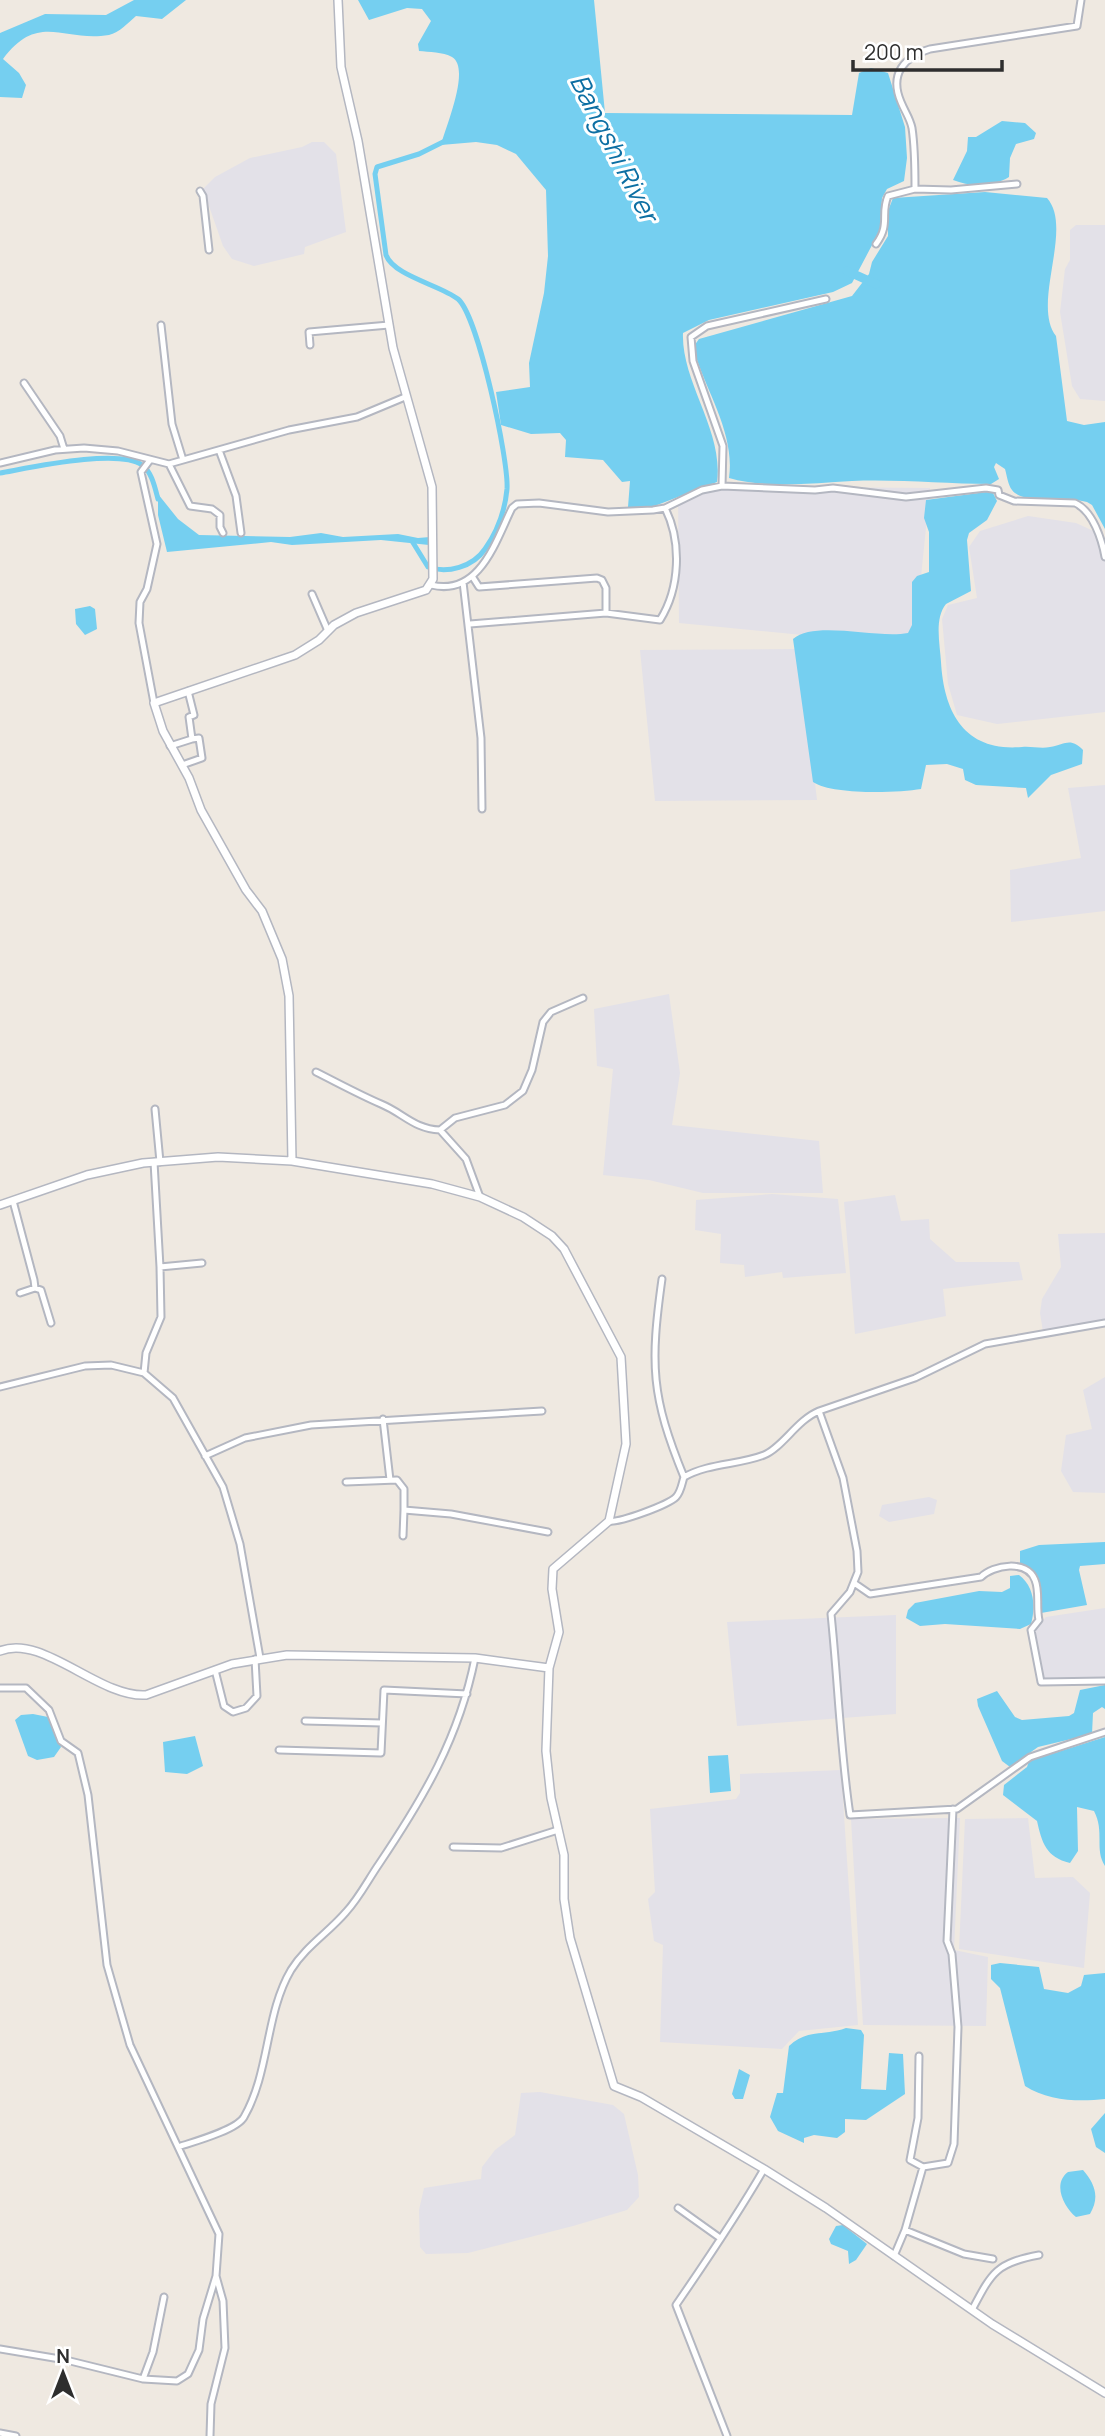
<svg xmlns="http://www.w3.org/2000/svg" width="1105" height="2436" font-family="Manrope,sans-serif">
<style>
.industrial{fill:#e3e1e8}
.water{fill:#75cff0}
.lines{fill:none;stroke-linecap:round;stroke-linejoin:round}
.canal{stroke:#75cff0;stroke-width:5}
.river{stroke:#75cff0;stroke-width:9}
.street-casing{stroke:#b4b7c1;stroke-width:9}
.secondary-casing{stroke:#b4b7c1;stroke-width:10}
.street{stroke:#fff;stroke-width:5}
.secondary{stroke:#fff;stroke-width:7}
.labels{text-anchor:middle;stroke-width:6;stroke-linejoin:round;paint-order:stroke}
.water-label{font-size:26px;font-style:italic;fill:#0d6fa3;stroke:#fff}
</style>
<rect width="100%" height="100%" fill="#efe9e1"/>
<path class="industrial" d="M312,142H324L336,154L346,232L305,247L304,254L254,266L232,259L223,246L203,189L215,177L250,158L302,147Z
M1076,225H1105V401L1080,399L1072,386L1060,312L1065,269L1070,260V230Z
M678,486L930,488L914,646L679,623Z
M1028,516L1076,523L1098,533L1105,553V712L997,724L957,715L948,684L942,619L948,605L977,598L969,547L980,531Z
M799,649L817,800L655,801L640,650Z
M1105,785V911L1011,922L1010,870L1081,858L1068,788Z
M669,994L680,1073L672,1125L819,1141L823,1193H703L649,1180L603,1175L613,1069L597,1066L594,1009Z
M772,1194L838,1199L846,1273L783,1278L782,1272L745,1277L744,1265L720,1263L721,1234L695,1230L696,1200Z
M895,1195L901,1221L929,1219L930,1239L956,1262H1019L1023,1280L943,1289L946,1316L855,1334L844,1202Z
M1105,1233V1326L1044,1338L1040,1313L1042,1299L1061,1267L1058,1234Z
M1105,1377V1493L1073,1492L1061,1471L1066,1435L1092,1429L1083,1390Z
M929,1497L937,1500L934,1514L889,1522L879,1516L882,1505Z
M1105,1608V1679H1043L1033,1631L1046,1617Z
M896,1615V1714L737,1726L727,1622Z
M841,1770L858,2025L799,2031L782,2049L660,2042L663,1945L654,1941L648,1899L655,1892L650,1809L736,1799L740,1793V1774Z
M960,1818L954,1950L988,1957L986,2026L863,2025L851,1819Z
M1028,1818L1035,1878L1073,1877L1090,1893L1084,1968L959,1949L965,1819Z
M540,2092L613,2105L624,2114L638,2175L639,2197L627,2210L573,2226L468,2253L426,2254L420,2247L419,2210L424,2188L481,2179L482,2167L495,2150L515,2135L521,2093Z"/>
<path class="water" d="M134,0H186L162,19L136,16C129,22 119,33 109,35C64,43 39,11 3,59L19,73L26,85L22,98L0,97V33L45,14L106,15Z
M358,0H594L605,113L852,115L859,73L871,68L888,73L905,127L907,158L904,181L887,189L882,198L880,230L852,283L833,292L709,320L683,333C681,382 724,431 717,482L652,507H628L630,481L622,482L603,460L565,457L566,440L560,433L531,434L501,425L496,392L530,387L529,363L544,293L548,256L546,190L516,154L497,145L476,142L441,145C446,126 471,68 452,57C443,52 429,52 419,51L418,44L431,21L422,9L407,8L369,20Z
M1002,121L1025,123L1036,133L1034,139L1016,144L1010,158L1009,177C993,187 970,187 953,180L967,151L968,137H976Z
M985,192L1047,198C1074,228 1031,304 1056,336L1067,421L1084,425L1105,422V529L1092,505L1087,502C1068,496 1023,505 1012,490C1008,485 1007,476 1005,469L996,463L994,467L999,479L991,484C945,484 898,479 852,481C812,483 768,489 729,478C735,436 709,396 696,357L694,346L699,339L852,296L869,274L872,262L888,236V211L893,198Z
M986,492L993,493L997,501L987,520L969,533L967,540L971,591L946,604C934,619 940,644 941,662C944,713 965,752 1022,747C1031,746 1041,749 1050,747C1065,744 1071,737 1083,750L1082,764L1051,775L1028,798L1026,788L976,785L965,780L963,769L947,764L926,765L921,789C897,793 832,795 813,782L793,639C815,620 877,639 908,633L912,625V582L917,576L929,572V532L924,518L926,500Z
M158,494L178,519L199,535L290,537L321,533L343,537L398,534L418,538L430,537L429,545L381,540L292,545L271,542L167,552L158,515Z
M90,606L95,609L97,629L85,635L76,624L75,609Z
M1105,1542V1564L1080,1566L1079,1570L1087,1605L1041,1613C1034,1587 1049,1580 1020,1564V1551L1039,1545Z
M1019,1575C1034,1586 1036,1606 1031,1624L1020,1629L945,1624L920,1626L906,1618L908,1610L915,1603L979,1591L1002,1592L1010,1588V1576Z
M1105,1685V1709L1102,1707L1093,1713L1092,1734L1038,1747L1010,1767L1002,1761L978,1706L977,1699L997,1691L1015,1717L1022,1720L1069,1716L1074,1713L1080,1690Z
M33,1714L48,1717L61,1747L54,1757L37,1760L28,1756L15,1720L21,1715Z
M195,1736L203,1766L187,1774L165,1772L163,1742Z
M1105,1737V1866C1094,1849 1105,1832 1094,1811L1077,1807L1078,1851L1070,1863C1046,1857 1042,1843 1037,1821L1003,1795L1004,1785L1027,1767L1029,1761Z
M728,1755L731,1791L710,1793L708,1756Z
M1000,1963L1039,1967L1044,1989L1068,1993L1081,1986L1084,1975L1105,1973V2099C1079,2102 1048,2101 1025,2086L1000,1988L991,1979V1965Z
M846,2028L861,2030L864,2035L861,2089L886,2090L889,2053L903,2054L905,2094L866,2120L845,2119V2132L837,2138L814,2135L804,2138V2143L778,2131L770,2117L777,2093H783L789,2046C806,2029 825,2036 846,2028Z
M739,2069L750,2075L743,2099H735L732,2094Z
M1105,2113V2153L1096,2147L1091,2129Z
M1083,2170C1095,2184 1100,2197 1090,2214L1076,2217C1064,2207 1052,2184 1068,2172Z
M843,2225L867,2244L856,2260L849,2264L848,2251L831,2244L829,2239L836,2226Z"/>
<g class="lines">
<path class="canal" d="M0,473C29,468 118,448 142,465C152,472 155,488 158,499
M412,541L428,567C447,574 473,567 485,549C497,532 505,510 507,489C509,461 478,316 458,299C440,285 394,276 386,255L375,174L377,167L419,154L447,140"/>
<path class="river" d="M847,271L876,284"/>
<defs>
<path id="street" d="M915,189L951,190L1017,184
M200,191L203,196L209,250
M876,244C891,224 880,214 888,196L915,189C915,169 915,148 912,128C910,118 905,112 901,102C889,74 904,57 930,49L1077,26L1081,0
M161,325L172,424L183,460
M310,345L309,332L389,325
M24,383L60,436L64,449
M219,450L236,496L241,533
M150,460L141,472L157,544L147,589L140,602L139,623L154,703
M0,463L55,450L84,448L118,451L169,464L289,430L357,417L405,397
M169,464L190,506L212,509L220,515V527L223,533
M722,486L723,446L693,361L691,337L707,326L826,299
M472,576L479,587L597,578L602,580L606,588V613
M463,582L481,738L482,809
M431,585C480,597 496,540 512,508L517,504L539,503L608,512L653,510L665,508L702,490L722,486L815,490L833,488L906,497L986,488L998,490L999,495L1014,501L1075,503C1093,511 1102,540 1105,557
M312,594L328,631
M470,624L606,613L660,620C680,588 682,542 665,508
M170,746L192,739L189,717L194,715L188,691
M182,765L202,758L199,738L192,739
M316,1072C338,1083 358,1094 381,1104C403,1113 414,1129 440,1130L466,1159L480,1197
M155,1109L160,1162
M440,1130L455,1118L505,1105L523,1091L532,1070L543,1022L551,1012L583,998
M154,1162L160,1267L202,1263
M13,1201L34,1280L35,1288L20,1293
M160,1267L161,1317L146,1353L144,1373L173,1398L223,1487L240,1544L260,1658
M662,1279C650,1365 651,1396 684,1477
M35,1288L41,1290L51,1323
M1105,1323L985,1344L915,1378L819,1411L843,1478L857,1551L858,1572L850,1592L831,1614C838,1681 840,1748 850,1815L957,1809L1030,1757L1105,1732
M0,1387L85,1366L111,1365L144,1373
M383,1419L390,1480
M205,1456L245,1438L311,1425L542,1411
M346,1482L397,1480L404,1489V1510L451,1514L548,1532
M609,1521C619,1523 668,1505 676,1497C681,1492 682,1483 684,1477C709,1463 738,1465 764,1455C782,1448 797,1420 819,1411
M403,1536L404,1510
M854,1583L870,1594L981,1577C993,1565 1027,1559 1035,1580C1040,1592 1036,1607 1039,1620L1031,1630L1041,1682L1105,1681
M215,1670L224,1706L233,1712L246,1708L257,1696L255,1659
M0,1688H26L49,1710L61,1741L78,1753L88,1795L107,1965L130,2045L219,2234L216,2276L223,2301L225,2348L211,2404L210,2436
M305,1721L382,1723
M279,1750L381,1753L384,1690L467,1694
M453,1847L501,1848L558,1830
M919,2056L918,2118L910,2160L923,2167L948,2163L954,2144L958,2027L952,1954L947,1941L953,1809
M178,2147C193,2142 237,2130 244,2117C270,2072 265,2014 291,1970C306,1946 328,1933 346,1912C359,1898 368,1880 379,1864C424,1797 459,1738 475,1658
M678,2208L720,2238
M905,2230L964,2254L993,2259
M894,2256L905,2230L923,2167
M972,2310C992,2272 996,2263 1039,2255
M0,2349L66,2360L143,2379L177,2381L188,2374L199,2350L203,2319L216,2276
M143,2379L153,2352L164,2297
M0,2433L16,2436
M727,2436L676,2305C707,2260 737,2216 764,2169"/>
<path id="secondary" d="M292,1161L289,996L282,959L262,911L246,890L201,810L189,778L163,731L154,703L295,655L319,640L334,625L356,613L426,590L433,579L432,487L393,348L358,141L341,67L338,0
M0,1205L87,1175L143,1163L218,1157L292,1161L432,1184L480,1197L523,1217L552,1236L564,1249L621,1357L626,1444L609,1521L553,1569L552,1589L559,1632L549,1668L546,1751L551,1798L564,1855V1899L570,1938L614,2086L641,2097L764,2169L826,2208L992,2324L1105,2393
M0,1651C42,1633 99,1698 146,1695L232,1664L287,1655L475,1658L549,1668"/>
</defs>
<use href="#street" class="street-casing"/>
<use href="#secondary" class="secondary-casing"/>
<use href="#street" class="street"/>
<use href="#secondary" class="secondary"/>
</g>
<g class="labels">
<g class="water-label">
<text transform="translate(614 148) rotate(63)" y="9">Bangshi River</text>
</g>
</g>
<g transform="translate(63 2373)" stroke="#ffffff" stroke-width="5" paint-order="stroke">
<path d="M0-5L12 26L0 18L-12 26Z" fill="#2e2e2e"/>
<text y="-10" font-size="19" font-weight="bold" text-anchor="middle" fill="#2e2e2e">N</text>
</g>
<path d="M853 60v10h149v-10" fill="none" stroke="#2e2e2e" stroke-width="3.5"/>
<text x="864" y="60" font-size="21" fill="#2e2e2e" stroke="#ffffff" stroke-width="5" paint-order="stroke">200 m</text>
</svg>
